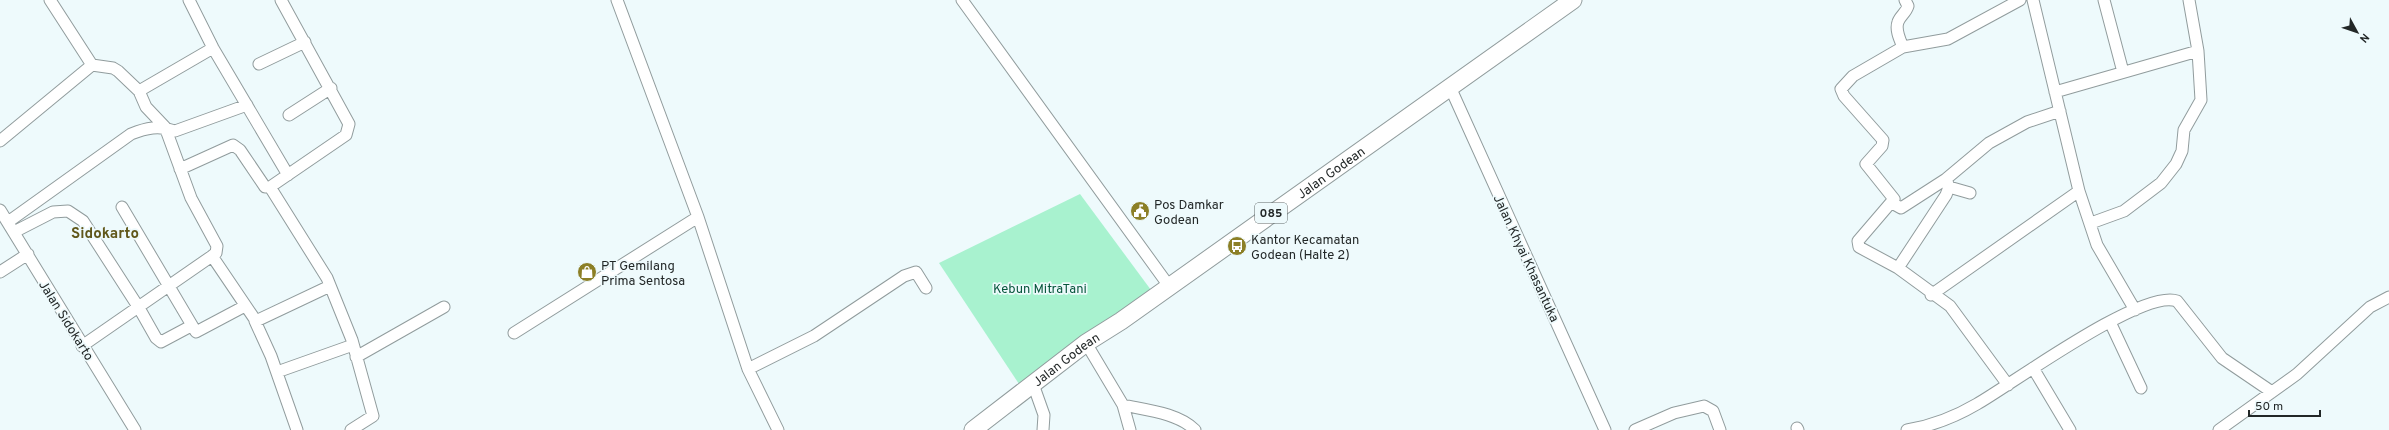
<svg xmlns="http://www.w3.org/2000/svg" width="2389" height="430" font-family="Overpass,sans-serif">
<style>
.green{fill:#a8f2cf}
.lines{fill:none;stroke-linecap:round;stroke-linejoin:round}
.street-casing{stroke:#919c9d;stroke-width:13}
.primary-casing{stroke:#919c9d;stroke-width:19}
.street{stroke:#fff;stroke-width:11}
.primary{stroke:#fff;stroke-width:17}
.labels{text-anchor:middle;stroke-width:3.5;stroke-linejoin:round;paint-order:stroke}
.shield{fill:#eefafc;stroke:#5f6667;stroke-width:1}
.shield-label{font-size:12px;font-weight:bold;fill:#222727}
.street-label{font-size:13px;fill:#222727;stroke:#eefafc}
.poi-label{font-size:13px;fill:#222727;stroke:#eefafc;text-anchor:start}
.park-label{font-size:13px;fill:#06553b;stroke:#eefafc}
.quarter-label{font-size:15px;font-weight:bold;fill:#60571a;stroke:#eefafc}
</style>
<rect width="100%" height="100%" fill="#eefafc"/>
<path class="green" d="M1080,194L1151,290L1019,384L939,263Z"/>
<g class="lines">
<defs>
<path id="street" d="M50,0L92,65L113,68L118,71L139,91L146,107L165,127L191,198L217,246L216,253L212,256L82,346
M189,0L213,48L288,175
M617,0L698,217
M962,0L1169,286
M2033,0L2079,191L2097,245L2135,310
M2104,0L2123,72
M1903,47C1900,40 1895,30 1898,22C1900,16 1906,13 1908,6L1905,0
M259,64L305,42
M1450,87L1605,430
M139,91L213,48
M2055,92L2198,51
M289,115L331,88
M0,141L92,65
M180,169L233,145L240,150L265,187H270L346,135L349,124L281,0
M270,187L327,278L352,340L373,416L351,430
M1949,187L1970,193
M1892,203L1901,208L1946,179
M122,207L196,332L245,306
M0,210L135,430
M8,222L131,134C146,128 159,125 175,131L247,105
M2091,223L2124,211L2161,183L2176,164L2182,151L2184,130L2201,100L2198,51L2189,0
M14,232L53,212L68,211L83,221L139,308L156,338L161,342L191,326
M212,256L256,321L330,286
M1898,268L1946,195L1949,187L1946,179L1989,143L2027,122L2060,111
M0,272L28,254
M1931,295L2079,191
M255,321L271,356L297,430
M2110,322L2141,388
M514,333L698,217L748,369L778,430
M1086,343L1123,405C1146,410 1178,413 1195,430
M356,357L444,307
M2033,368L2070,430
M748,369L814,336L904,276L916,272L926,288
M277,372L353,345
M1033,384L1044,415L1043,430
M2008,385L1950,306L1898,268L1859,247L1858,241L1894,199L1866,164L1882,146L1883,140L1844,96L1841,89L1853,76L1903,47L1948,39L2020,0
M1123,405L1130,430
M1797,428L1798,430
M1635,430L1674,413L1704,406L1713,411L1720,430
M1907,430C1931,426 1955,417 1977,404C2012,384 2143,288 2177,301L2222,358L2272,392
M2219,430L2297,374L2370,307L2389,297"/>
<g id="primary">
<path id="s1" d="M973,430L1086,343L1121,321L1573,0"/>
</g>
</defs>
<use href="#street" class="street-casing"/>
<use href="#primary" class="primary-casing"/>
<use href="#street" class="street"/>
<use href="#primary" class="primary"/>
</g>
<defs>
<symbol id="civic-disc" viewBox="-11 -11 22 22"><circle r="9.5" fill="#8c7f26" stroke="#eefafc"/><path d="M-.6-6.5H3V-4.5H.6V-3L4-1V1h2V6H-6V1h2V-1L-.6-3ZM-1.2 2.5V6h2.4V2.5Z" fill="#fff"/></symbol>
<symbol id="bus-disc" viewBox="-11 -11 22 22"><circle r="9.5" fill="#8c7f26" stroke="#eefafc"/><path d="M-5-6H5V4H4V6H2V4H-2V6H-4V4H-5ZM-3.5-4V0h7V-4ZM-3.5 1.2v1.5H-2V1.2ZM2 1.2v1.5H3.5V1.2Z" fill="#fff"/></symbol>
<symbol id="shop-disc" viewBox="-11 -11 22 22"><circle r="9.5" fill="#8c7f26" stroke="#eefafc"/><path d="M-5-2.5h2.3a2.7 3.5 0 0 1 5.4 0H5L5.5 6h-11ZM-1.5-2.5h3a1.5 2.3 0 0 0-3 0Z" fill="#fff"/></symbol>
</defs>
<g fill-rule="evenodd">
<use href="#civic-disc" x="1129" y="200" width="22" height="22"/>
<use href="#bus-disc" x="1226" y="235" width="22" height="22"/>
<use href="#shop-disc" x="576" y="261" width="22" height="22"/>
</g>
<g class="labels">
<rect class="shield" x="1255" y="203" width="32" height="20" rx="3"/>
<g class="shield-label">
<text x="1271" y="217">085</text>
</g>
<g class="street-label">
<text dy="5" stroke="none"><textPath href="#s1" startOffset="441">Jalan Godean</textPath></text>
<text transform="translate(1527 258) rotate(65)" y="5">Jalan Khyai Khasantuka</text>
<text transform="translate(67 320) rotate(58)" y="5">Jalan Sidokarto</text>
<text dy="5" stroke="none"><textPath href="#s1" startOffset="117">Jalan Godean</textPath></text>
</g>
<g class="poi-label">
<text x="1154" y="209">Pos Damkar<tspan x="1154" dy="15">Godean</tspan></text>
<text x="1251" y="244">Kantor Kecamatan<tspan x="1251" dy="15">Godean (Halte 2)</tspan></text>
<text x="601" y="270">PT Gemilang<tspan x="601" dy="15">Prima Sentosa</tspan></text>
</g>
<g class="park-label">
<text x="1040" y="293">Kebun MitraTani</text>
</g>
<g class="quarter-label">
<text x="105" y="238">Sidokarto</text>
</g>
</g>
<g transform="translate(2357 32) rotate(130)" stroke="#eefafc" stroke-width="3" paint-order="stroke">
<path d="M0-3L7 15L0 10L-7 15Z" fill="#222727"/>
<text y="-6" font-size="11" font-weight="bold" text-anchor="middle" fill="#222727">N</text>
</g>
<path d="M2249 410v6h71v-6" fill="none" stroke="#222727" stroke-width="2"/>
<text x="2255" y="410" font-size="12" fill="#222727" stroke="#eefafc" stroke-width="3" paint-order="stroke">50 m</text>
</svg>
